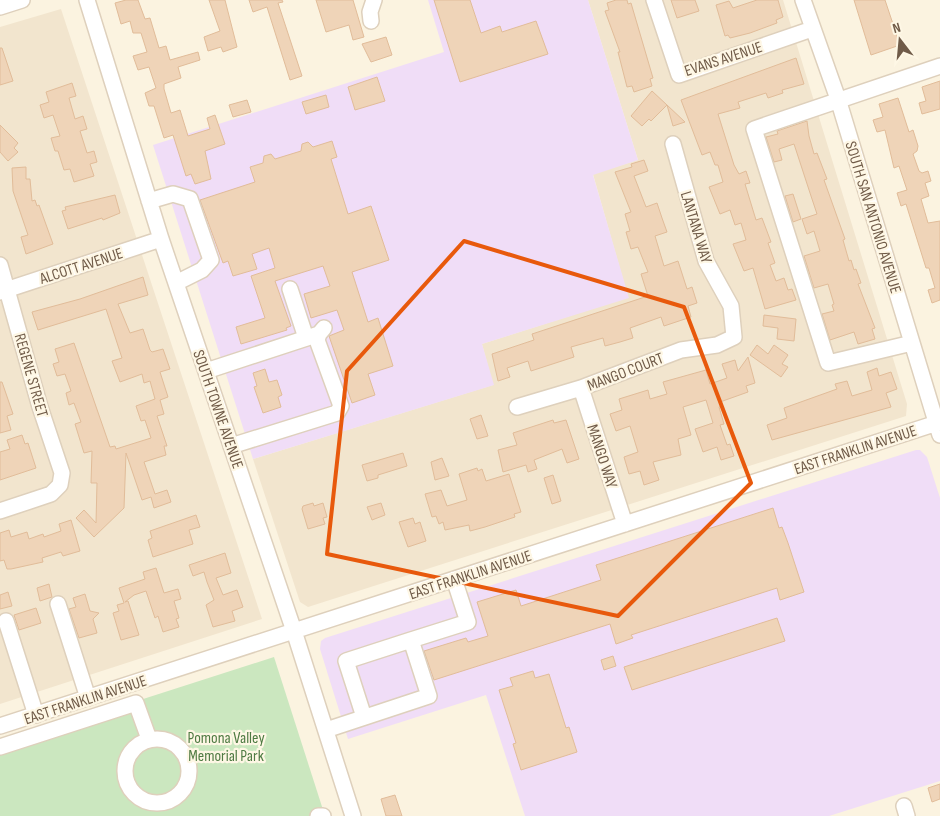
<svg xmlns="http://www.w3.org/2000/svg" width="940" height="816" font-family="'Sofia Sans Condensed',sans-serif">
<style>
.residential{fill:#f2e5ce}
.education{fill:#f0ddf7}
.green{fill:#cbe7bf}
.building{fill:#efd4b8;stroke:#e1bc99}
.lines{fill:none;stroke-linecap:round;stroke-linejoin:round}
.minor-casing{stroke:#ded0bc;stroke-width:18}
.minor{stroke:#fff;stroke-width:15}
.marked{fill:none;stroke:#e8590c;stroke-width:4;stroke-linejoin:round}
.labels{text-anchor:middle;stroke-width:4.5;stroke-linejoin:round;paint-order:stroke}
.street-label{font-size:16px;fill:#705b48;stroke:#fef7e5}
.park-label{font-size:16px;fill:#4f7b43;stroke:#fef7e5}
</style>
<rect width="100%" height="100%" fill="#fbf3e0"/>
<path class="residential" d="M588,0H783L907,404L906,416L308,607L300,602L253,459L493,385L482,344L628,297L593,174L638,160Z
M61,9L262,619L0,704V27Z"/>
<path class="education" d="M428,0H588L638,160L593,175L629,298L482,344L494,385L253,459L153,145L444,52Z
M916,450H920L927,457L940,498V781L829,816H525L486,695L348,739L320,649L321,641L325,638Z"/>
<path class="green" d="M274,657L325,816H0V745Z"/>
<path class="building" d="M126,0H138L145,19L150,18L159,48L166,46L170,60L198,52L200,60L178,67L181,78L164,84V89L171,113L180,110L188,136L210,129L207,118L215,115L225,144L205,151L211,179L195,184L191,174L186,176L173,135L164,138L154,106H149L145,93L156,88L149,67L138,70L133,56L147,52L141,33H133L130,21L121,24L115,3Z
M209,0H225L237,47L223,52L221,47L208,51L204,37L220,31Z
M249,0H282L283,2L278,3L302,76L290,80L267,7L253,12Z
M316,0H353L364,37L353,40L349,25L326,32Z
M434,0H470L481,33L500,26L502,32L536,21L548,54L460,82Z
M616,0H627L628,4L631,3L653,78L650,79L652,86L634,92L632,86L627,87L618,52H620L605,11L609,10L607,3Z
M671,0H695L699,11L677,18Z
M757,0H778L783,17L776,20L777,23L750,33L730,38L728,35L725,36L716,5L729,1L733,8Z
M854,0H885L900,45L871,55Z
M386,37L392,55L371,62L362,44Z
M0,48H2L13,81L0,85Z
M796,58L804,84L782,90L783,93L768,98L766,93L738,102L740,108L718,114L734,165L739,174L746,171L750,183L745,184L756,220L762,218L771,242L768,243L775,263L770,265L776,281L784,278L788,290L792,289L796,300L765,309L753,268L744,271L733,244L746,240L741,223L735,225L730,210L720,214L709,187L723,182L718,165H715L710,152L702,155L681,100Z
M377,77L385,101L355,110L348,87Z
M940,81V109L922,114L919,103L926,101L922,87Z
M72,83L76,96L69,98L75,119L83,116L87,129L80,131L87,153L94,151L97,162L90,164L94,176L74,182L70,169L64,170L58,151H55L51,138L60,136L53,115L44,118L40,105L49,102L46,92Z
M652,91L667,105L685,122L673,126L667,105L651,121L649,119L642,126L631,116Z
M326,95L329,107L306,114L302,102Z
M898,98L909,132L913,130L918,146L917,151L913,154L919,171L922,173L928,171L931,181L925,183L929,196L921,199L928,223L940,221V300L932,303L928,290L935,288L929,268H926L906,204L901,206L897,193L907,190L899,166L894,168L885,130L877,132L873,120L883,117L879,104Z
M247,100L251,112L233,117L229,105Z
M807,121L809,136L814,154L817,153L827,179L824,180L845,239L843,240L849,261L851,260L854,270L856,269L861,283L858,284L875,328L872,329L875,339L858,344L854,332L830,340L822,314L834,311L832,305L834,304L828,284L814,288L804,256L820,251L814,231L807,234L802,219L817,214L811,196L794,144L779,149L782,160L774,162L766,137L778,134L777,131Z
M0,125L18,143L14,148L18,152L8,161L0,152Z
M332,141L337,157L331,159L348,214L371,206L389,260L352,272L368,322L378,318L393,366L368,374L375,395L352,403L329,336L344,330L337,310L311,318L304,294L330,286L323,266L275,281L291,326L286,328L287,330L241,344L236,327L265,318L251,276L275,268L269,248L252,254L257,269L233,276L228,261L223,263L200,200L255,182L250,167L263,163L264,156L271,154L275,159L301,151L302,144L308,142L313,147Z
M644,160L648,171L634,176L646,207L657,203L662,218L667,232L655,236L664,266L678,261L687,289L692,287L697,303L688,306L691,317L664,326L661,317L630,328L633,338L620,342L605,346L603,338L571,347L574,357L531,371L528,361L507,368L510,377L498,381L492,354L534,340L532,334L648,296L641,274L648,272L638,247L631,249L626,232L630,231L625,214L631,212L615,172L632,167L631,164Z
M26,167V179H30L32,201L35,200L37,206L39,205L53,244L26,254L21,237L28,235L13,191L12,168Z
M793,194L801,219L793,222L785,196Z
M115,195L120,213L103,220L102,218L68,229L62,211L66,210L65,207Z
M143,277L148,295L118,304L130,333L143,329L150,350L152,352L163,349L170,369L160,372L168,397L160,400L164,414L157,416L167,446H164L166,455L144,462L155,494L167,490L171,502L154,508L151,497L142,500L126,453L124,508L94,537L76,518L84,510L96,523L97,483H91L92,451L84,453L75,424L81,422L74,403L69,405L66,393L71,391L65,374L57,376L53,364L59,362L55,349L74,343L110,447L115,446L116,449L151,438L145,420L141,421L136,406L155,399L150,381L144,383L142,374L120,382L112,361L122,358L106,309L38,330L32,312L80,299Z
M764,315L796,319L794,341L777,339L778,328L763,326Z
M757,345L768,354L774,345L788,355L782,364L788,367L781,377L750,355Z
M748,357L755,383L746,386L748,392L720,402L721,406L719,407L724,424L720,425L727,445L730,444L734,456L721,460L717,447L703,452L695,429L713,423L706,400L683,407L691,435L678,439L681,455L653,462L659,480L644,485L640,471L629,474L624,457L638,452L630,426L616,431L610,414L622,410L619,399L648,390L650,399L667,394L663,382L706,370L710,384L727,378L722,364L735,360L738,371Z
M877,368L879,376L891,372L897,389L886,393L891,407L772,440L767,425L787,418L784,408L837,389L835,384L847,381L852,396L872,390L867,372Z
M265,369L269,382L277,380L282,395L278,397L281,407L263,413L254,387L257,386L253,373Z
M0,382H2L13,414L7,416L11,430L0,433Z
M481,415L488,436L477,439L470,419Z
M553,420L554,423L566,420L579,459L567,463L562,449L534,460L537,469L528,472L526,465L503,472L498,450L517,445L513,433Z
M22,435L25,444L28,443L36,468L0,480V452L10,449L7,440Z
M403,453L407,466L378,475V478L367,481L362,465Z
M442,458L449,476L435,480L431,462Z
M477,468L478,471L482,469L486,481L509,474L521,512L514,514L515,517L485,527L470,531L469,525L445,530L443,522L439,524L436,516L432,517L425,494L441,490L447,506L467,500L459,474Z
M553,475L561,501L552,504L544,478Z
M313,503L314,506L323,503L327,517L323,518L325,524L308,529L302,509L303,506Z
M381,503L385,515L372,520L367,507Z
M773,508L779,528L782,527L788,543L804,592L780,600L777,588L631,635L633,638L616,644L610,624L434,680L424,651L466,638L468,642L488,636L477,602L516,590L521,606L601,580L596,565Z
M196,515L200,527L189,530L193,544L153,557L148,540L152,538L150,531Z
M413,518L415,524L420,522L426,541L408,547L399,522Z
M71,520L80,551L63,556L61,552L42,558L43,562L11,569H7L4,560L0,561V533L9,530L11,537L27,532L29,539L43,534L44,537L61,531L59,524Z
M225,553L231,573L216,578L223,595L237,590L243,607L232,611L235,621L213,627L206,605L214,600L207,582L204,572L193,576L189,565Z
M156,568L164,593L178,589L181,599L174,601L179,618L176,619L179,627L163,632L158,616L155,618L146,591L134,595L125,602L128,601L139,635L121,640L113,613L119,611L117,605L124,603L119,588L145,579L143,572Z
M49,584L52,597L40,601L37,588Z
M8,592L12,606L0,609V595Z
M85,594L90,611L99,613L93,619L97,633L79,638L69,609L76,607L73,598Z
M36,608L41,623L19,630L14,615Z
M777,618L785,641L632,690L624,667Z
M613,656L616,666L604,670L601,660Z
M533,671L535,678L549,674L566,728L569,727L577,752L521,770L513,744L516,743L499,690L513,686L510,678Z
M940,784V799L932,802L928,788Z
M395,795L402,816H386L381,799Z"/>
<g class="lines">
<defs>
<path id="minor" d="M87,0L161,239L294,631L353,816
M654,0L679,75L812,29
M803,0L838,99L940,435
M0,7L22,0
M371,21L370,12L374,0
M149,201L173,194L190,199L211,260L202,270L176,283
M0,265L40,407L62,473L60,485L51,494L0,511
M290,289L306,338
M0,292L161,239
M912,343L828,363L754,129L940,66
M206,371L319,334
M581,388L625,524
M517,407L581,388L681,350L717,345L734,337L731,306L706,261L673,144
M231,446L337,413L341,406L317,340L319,334L324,328
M58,604L88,698
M6,621L36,715
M364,717L346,661L411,640
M0,726L940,422
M326,730L429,696L411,640L468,622L454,579
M125 771a32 32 0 1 1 64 0a32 32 0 1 1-64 0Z
M0,747L136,703L149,739
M904,806L907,816
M318,816H323"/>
</defs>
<use href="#minor" class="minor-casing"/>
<use href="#minor" class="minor"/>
</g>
<path class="marked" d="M464,241L684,307L751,483L618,616L327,554L347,371Z"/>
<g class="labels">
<g class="street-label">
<text transform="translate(723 58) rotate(-18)" y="6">EVANS AVENUE</text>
<text transform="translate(874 217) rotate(73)" y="6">SOUTH SAN ANTONIO AVENUE</text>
<text transform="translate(697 227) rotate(73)" y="6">LANTANA WAY</text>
<text transform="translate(81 265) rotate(-18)" y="6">ALCOTT AVENUE</text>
<text transform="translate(625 371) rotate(-21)" y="6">MANGO COURT</text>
<text transform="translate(32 375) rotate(74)" y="6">REGENE STREET</text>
<text transform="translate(219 409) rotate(71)" y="6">SOUTH TOWNE AVENUE</text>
<text transform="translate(855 449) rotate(-18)" y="6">EAST FRANKLIN AVENUE</text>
<text transform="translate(603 456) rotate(72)" y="6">MANGO WAY</text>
<text transform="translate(470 574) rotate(-18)" y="6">EAST FRANKLIN AVENUE</text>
<text transform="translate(85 699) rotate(-18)" y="6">EAST FRANKLIN AVENUE</text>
</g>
<g class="park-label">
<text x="226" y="743">Pomona Valley<tspan x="226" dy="18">Memorial Park</tspan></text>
</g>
</g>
<g transform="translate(900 40) rotate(344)" stroke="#fef7e5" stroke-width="4" paint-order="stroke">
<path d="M0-4L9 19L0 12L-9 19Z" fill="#705b48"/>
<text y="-8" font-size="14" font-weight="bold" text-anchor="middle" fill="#705b48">N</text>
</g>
</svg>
